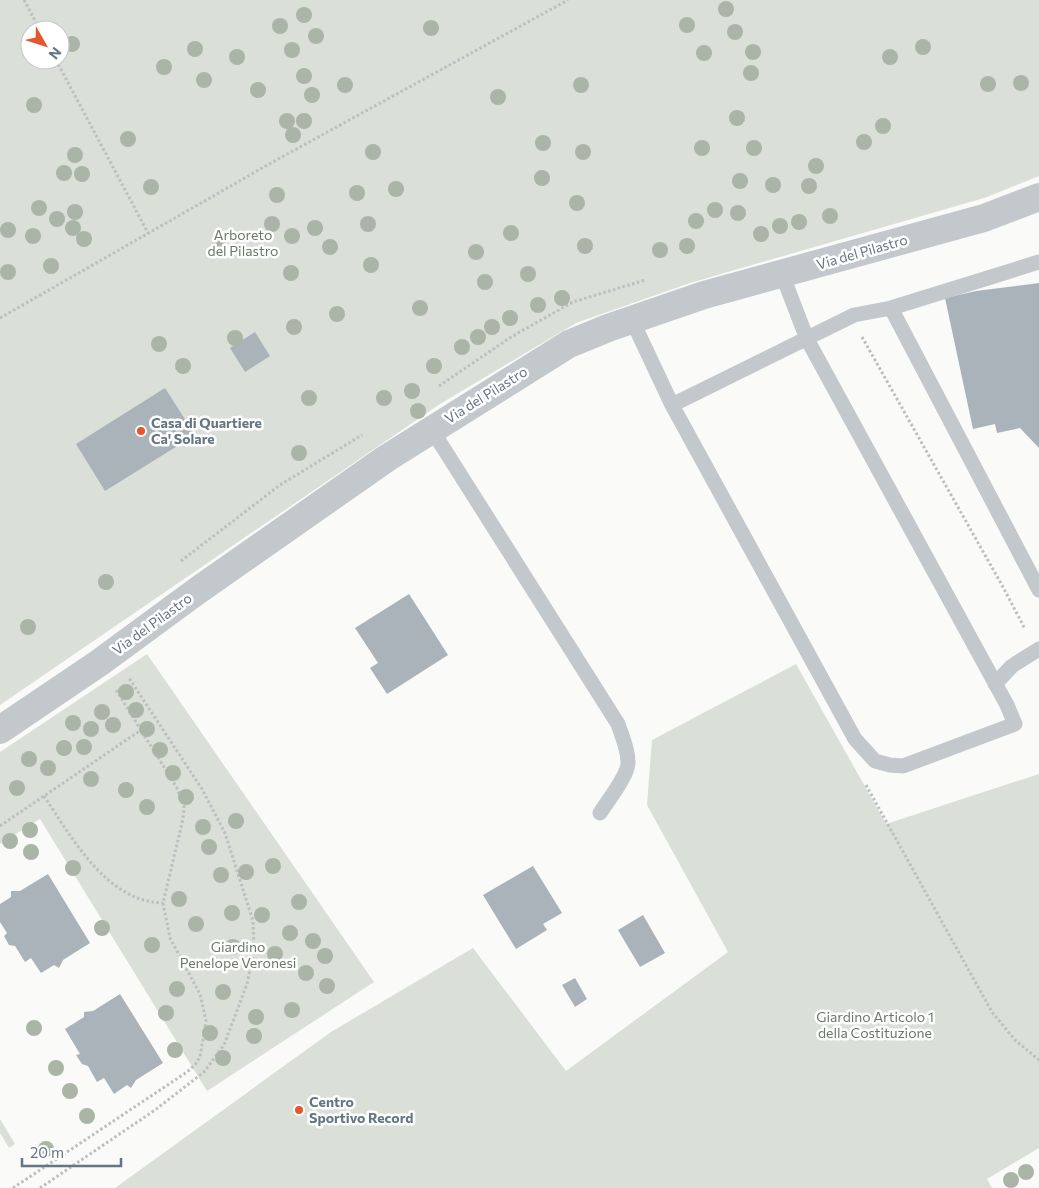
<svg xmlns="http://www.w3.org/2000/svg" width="1039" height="1188" font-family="Commissioner,sans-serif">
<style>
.green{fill:#dadfd7;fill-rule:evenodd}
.building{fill:#aab3b9}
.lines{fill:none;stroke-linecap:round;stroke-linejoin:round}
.path{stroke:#bbbfc2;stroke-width:3;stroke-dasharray:2.5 2.5;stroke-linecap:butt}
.service{stroke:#c3c8cc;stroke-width:15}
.tertiary{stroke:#c3c8cc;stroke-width:28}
.tree{fill:#aab4a7}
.poi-dot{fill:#e4572e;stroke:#fff;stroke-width:2}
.labels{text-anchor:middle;stroke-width:5;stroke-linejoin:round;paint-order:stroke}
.park-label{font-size:14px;fill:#687a64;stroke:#fff}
.street-label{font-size:14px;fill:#657683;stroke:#fff}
.poi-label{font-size:14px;font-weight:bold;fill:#657683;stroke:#fff;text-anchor:start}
</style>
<rect width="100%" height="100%" fill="#fafaf8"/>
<path class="green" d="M0,0H1039V176L984,198L690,283L576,323L440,404L0,705ZM30,30H60V60H30Z
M147,654L374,982L207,1091L40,819L0,844V752Z
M796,664L886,824L1039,774V1148L987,1179L992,1188H115L331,1032L473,948L566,1071L728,952L647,805L652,740Z
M0,1119L15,1144L9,1148L0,1133Z"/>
<path class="building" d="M1039,283V448L1020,428L997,433L995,424L973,429L945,298L976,291Z
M255,332L270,356L245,372L230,348Z
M165,388L195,435L105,491L76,444Z
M409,594L448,655L387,694L370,668L378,663L355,628Z
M533,866L562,913L543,924L547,930L516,949L483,895Z
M48,874L90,943L63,960L59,968L54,965L41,973L31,958L25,962L15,946L9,945L4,936L7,933L0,922V904L11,897V891H20Z
M643,915L665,953L640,967L618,930Z
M575,978L587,999L575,1007L562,985Z
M120,994L163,1063L136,1080L131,1088L127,1085L114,1094L104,1078L97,1082L88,1066L82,1064L76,1055L80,1054L65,1029L84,1017V1012L93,1011Z"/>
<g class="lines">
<path class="path" d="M24,0L40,30
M56,60L148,233
M0,318L271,163L568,0
M862,337L1003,587L1025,629
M439,386L511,337L573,302L645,280
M181,561L280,485L362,435
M866,785L992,1012L1015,1040L1039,1060
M44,796C72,838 107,902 163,903
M0,826L141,730L115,688
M13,1188L187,1072L195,1065L200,1057L206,1021L200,994L170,938L163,903L183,819L184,807L177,788L141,730
M40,1188L155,1110L204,1072L224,1045L247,984L254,951L253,921L225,833L202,789L129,678"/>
<path class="service" d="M891,308L1039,590
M632,320L672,405L855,739L875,761L890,765L903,766L1015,724L1007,705L807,339L782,274
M672,405L854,315L891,308L1039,262
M432,430L618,724C622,736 628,749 628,762C629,774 607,802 600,813
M995,684L1012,666L1039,649"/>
<path class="tertiary" d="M0,730L99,663L197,591L387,458L569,344L608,328L704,295L984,218L1039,197"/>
</g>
<g class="tree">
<circle cx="726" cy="9" r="8"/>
<circle cx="304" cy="15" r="8"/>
<circle cx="687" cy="25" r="8"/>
<circle cx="280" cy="26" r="8"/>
<circle cx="431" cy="28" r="8"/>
<circle cx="735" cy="32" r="8"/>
<circle cx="316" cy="36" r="8"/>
<circle cx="72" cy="44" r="8"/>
<circle cx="923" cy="47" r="8"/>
<circle cx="195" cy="49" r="8"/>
<circle cx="292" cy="50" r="8"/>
<circle cx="753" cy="52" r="8"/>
<circle cx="704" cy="53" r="8"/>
<circle cx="237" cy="57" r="8"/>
<circle cx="890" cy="57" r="8"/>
<circle cx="164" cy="67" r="8"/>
<circle cx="751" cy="73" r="8"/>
<circle cx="304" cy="76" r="8"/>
<circle cx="204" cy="80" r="8"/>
<circle cx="1021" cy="83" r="8"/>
<circle cx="988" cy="84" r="8"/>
<circle cx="345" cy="85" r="8"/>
<circle cx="581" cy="85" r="8"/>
<circle cx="258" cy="90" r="8"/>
<circle cx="312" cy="95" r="8"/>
<circle cx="498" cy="97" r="8"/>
<circle cx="34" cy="105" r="8"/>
<circle cx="737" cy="118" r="8"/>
<circle cx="287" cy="121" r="8"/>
<circle cx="304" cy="121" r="8"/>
<circle cx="883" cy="126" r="8"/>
<circle cx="293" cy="135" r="8"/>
<circle cx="128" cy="139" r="8"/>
<circle cx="864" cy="142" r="8"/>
<circle cx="543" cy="143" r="8"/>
<circle cx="702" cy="148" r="8"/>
<circle cx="754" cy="148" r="8"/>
<circle cx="373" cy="152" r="8"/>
<circle cx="583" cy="152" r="8"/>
<circle cx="75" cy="155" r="8"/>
<circle cx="816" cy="166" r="8"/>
<circle cx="64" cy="173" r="8"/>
<circle cx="82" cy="174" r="8"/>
<circle cx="542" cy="178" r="8"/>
<circle cx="740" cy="181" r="8"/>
<circle cx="773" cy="185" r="8"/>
<circle cx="809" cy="186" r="8"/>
<circle cx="151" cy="187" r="8"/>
<circle cx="396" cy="189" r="8"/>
<circle cx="357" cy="193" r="8"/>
<circle cx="277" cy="195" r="8"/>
<circle cx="577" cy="203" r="8"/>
<circle cx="39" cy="208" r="8"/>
<circle cx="715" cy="210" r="8"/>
<circle cx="75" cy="212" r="8"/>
<circle cx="738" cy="213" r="8"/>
<circle cx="830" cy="216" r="8"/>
<circle cx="57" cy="219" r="8"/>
<circle cx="696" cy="221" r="8"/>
<circle cx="799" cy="222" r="8"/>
<circle cx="272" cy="224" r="8"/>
<circle cx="368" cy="224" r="8"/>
<circle cx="780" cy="226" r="8"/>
<circle cx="73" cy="228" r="8"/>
<circle cx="315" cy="228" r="8"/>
<circle cx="8" cy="230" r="8"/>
<circle cx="511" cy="233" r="8"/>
<circle cx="761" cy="234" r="8"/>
<circle cx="33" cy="236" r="8"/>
<circle cx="292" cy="236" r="8"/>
<circle cx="84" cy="239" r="8"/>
<circle cx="585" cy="246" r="8"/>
<circle cx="687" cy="246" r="8"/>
<circle cx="330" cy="247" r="8"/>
<circle cx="219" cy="248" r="8"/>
<circle cx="660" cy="250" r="8"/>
<circle cx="476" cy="252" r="8"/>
<circle cx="371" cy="265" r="8"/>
<circle cx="51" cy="266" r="8"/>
<circle cx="8" cy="272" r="8"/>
<circle cx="291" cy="273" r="8"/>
<circle cx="528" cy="274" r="8"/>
<circle cx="485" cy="282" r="8"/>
<circle cx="562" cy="298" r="8"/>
<circle cx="538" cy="305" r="8"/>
<circle cx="420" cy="308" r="8"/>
<circle cx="337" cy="314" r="8"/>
<circle cx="510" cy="318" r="8"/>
<circle cx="294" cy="327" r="8"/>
<circle cx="492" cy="327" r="8"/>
<circle cx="478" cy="337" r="8"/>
<circle cx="235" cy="338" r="8"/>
<circle cx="159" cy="344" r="8"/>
<circle cx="462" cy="347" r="8"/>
<circle cx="183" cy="366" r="8"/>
<circle cx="434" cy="366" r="8"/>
<circle cx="412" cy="391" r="8"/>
<circle cx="309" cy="398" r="8"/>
<circle cx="384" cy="398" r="8"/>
<circle cx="418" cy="411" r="8"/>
<circle cx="299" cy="453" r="8"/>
<circle cx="106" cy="582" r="8"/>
<circle cx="28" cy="627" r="8"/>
<circle cx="126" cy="692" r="8"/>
<circle cx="136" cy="710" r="8"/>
<circle cx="102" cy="712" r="8"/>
<circle cx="73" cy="723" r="8"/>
<circle cx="113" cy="725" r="8"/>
<circle cx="91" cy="729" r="8"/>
<circle cx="147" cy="729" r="8"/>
<circle cx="84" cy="747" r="8"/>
<circle cx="64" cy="748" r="8"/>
<circle cx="160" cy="750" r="8"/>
<circle cx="29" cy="759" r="8"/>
<circle cx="48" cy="768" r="8"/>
<circle cx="173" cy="773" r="8"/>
<circle cx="91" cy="779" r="8"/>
<circle cx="17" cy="788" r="8"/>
<circle cx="126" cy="790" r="8"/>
<circle cx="186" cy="797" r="8"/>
<circle cx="147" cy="807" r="8"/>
<circle cx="236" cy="821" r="8"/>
<circle cx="203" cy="827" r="8"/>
<circle cx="30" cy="830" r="8"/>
<circle cx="10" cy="841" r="8"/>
<circle cx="209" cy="847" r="8"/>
<circle cx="31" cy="852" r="8"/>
<circle cx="273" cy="866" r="8"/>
<circle cx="73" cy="868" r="8"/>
<circle cx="246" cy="872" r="8"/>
<circle cx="221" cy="875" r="8"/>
<circle cx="179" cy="899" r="8"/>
<circle cx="299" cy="902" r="8"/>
<circle cx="232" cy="913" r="8"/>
<circle cx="262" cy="915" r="8"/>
<circle cx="196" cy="924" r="8"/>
<circle cx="102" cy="928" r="8"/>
<circle cx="290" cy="933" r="8"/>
<circle cx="313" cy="941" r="8"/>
<circle cx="152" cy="945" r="8"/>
<circle cx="233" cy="947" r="8"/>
<circle cx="275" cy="954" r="8"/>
<circle cx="325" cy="956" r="8"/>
<circle cx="306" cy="973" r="8"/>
<circle cx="327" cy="986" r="8"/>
<circle cx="177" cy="989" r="8"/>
<circle cx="223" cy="992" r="8"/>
<circle cx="292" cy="1010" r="8"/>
<circle cx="166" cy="1013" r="8"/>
<circle cx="256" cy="1017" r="8"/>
<circle cx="34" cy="1028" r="8"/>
<circle cx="210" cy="1033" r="8"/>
<circle cx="254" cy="1036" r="8"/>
<circle cx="175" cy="1050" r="8"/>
<circle cx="223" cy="1058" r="8"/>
<circle cx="56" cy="1068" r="8"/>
<circle cx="70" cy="1091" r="8"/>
<circle cx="87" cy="1116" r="8"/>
<circle cx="46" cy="1149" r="8"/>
<circle cx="1026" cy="1172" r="8"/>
<circle cx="1011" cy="1180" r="8"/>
</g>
<g class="poi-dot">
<circle cx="141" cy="431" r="5"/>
<circle cx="299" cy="1110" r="5"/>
</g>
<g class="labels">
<g class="park-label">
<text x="243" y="240">Arboreto<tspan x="243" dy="16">del Pilastro</tspan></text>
<text x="238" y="952">Giardino<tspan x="238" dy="16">Penelope Veronesi</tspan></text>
<text x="875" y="1022">Giardino Articolo 1<tspan x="875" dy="16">della Costituzione</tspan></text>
</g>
<g class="street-label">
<text transform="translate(862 252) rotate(-16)" y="5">Via del Pilastro</text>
<text transform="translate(486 395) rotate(-32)" y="5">Via del Pilastro</text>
<text transform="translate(152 624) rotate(-36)" y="5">Via del Pilastro</text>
</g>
<g class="poi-label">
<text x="151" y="428">Casa di Quartiere<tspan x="151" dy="16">Ca' Solare</tspan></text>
<text x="309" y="1107">Centro<tspan x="309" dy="16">Sportivo Record</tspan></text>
</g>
</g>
<g transform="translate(45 45) rotate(129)"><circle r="24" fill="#ffffff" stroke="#c1c8cd"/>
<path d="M0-4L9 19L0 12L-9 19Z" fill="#e4572e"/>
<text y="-8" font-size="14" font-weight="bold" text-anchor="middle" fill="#657683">N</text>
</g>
<path d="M22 1158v8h99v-8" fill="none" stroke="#657683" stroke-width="2.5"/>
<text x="30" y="1158" font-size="15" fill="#657683" stroke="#ffffff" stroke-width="4" paint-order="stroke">20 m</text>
</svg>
